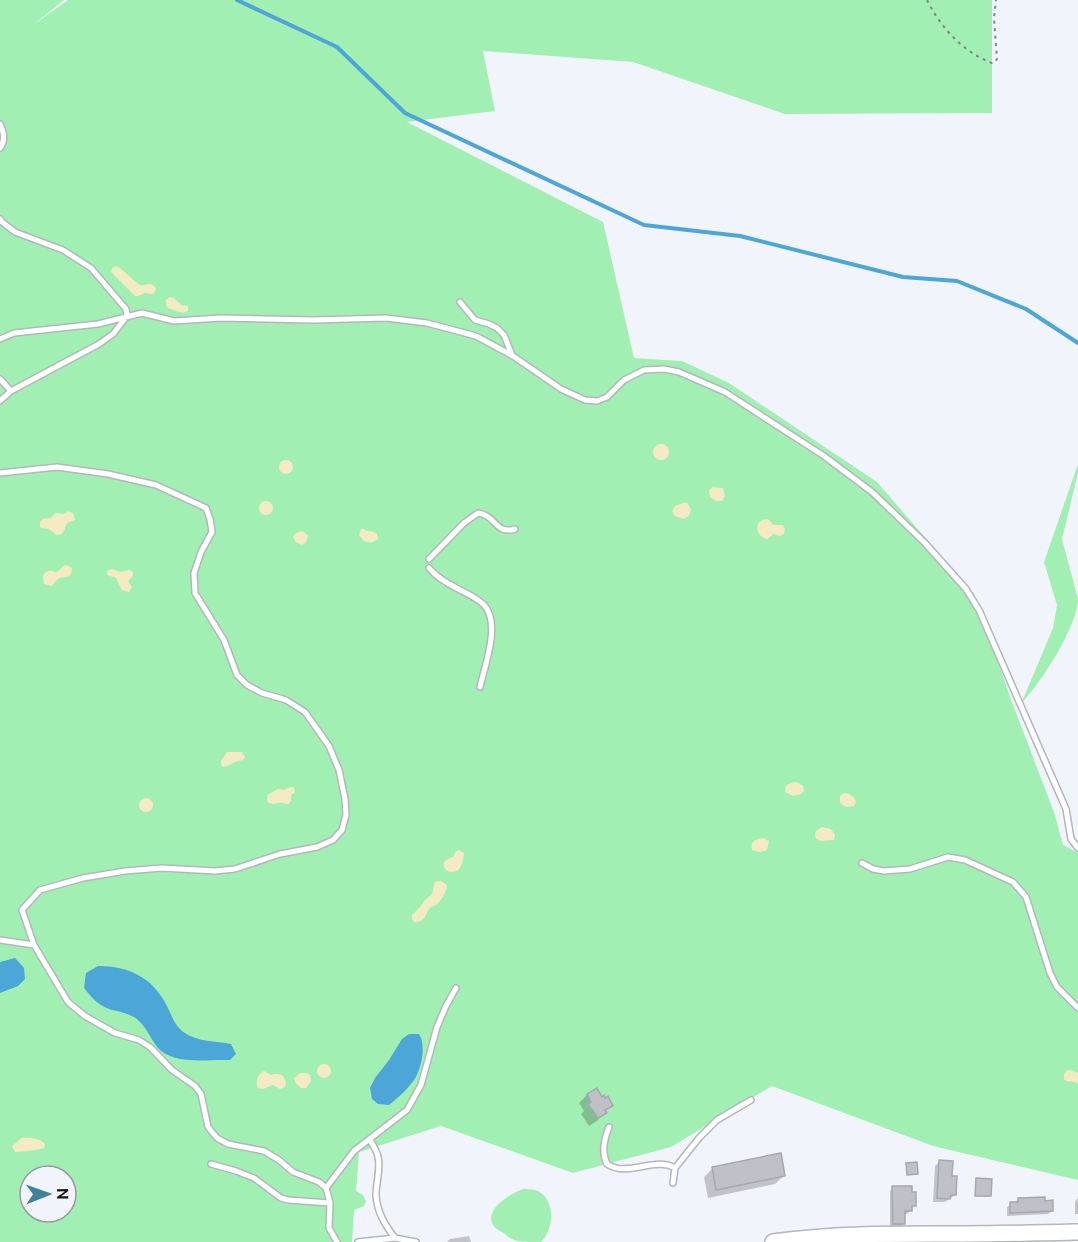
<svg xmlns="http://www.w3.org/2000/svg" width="1078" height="1242" font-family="Ubuntu,sans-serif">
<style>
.green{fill:#a2efb4;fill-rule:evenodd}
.sand{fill:#f4ebc5}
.water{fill:#4ca7d8}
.shadow{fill:#0003}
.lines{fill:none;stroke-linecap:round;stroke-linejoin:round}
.stream{stroke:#4ca7d8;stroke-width:4}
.building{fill:#bfc0c8;stroke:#a7a8af;stroke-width:1.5}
.lane-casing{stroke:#b4b6bd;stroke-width:8}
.secondary-casing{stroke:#b4b6bd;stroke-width:18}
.path{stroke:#83858a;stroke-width:2;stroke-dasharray:3 4.5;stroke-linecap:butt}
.lane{stroke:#fff;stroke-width:5}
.secondary{stroke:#fff;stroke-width:15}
</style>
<rect width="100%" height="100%" fill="#f2f4fc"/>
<path class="green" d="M0,0H64L33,25L68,0H992V113L785,114L633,62L483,51L495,111L407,122L603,222L634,358L682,361L729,383L877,482L974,594L1012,702L1055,815L1063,845L1078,853V1180L933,1146L772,1086L671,1147L573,1173L441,1126L359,1152L356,1191L363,1195L366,1201L364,1206L354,1210L352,1242H0ZM30,1176H66V1212H30Z
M1078,464V473L1062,539L1078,599C1078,626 1040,684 1021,704L1053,628L1057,605L1044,562Z
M523,1189C528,1189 533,1189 538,1191C556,1200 554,1230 541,1242C534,1242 524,1242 517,1241C513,1240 508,1237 505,1234C501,1231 496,1230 493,1225C484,1209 511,1193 523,1189Z"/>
<path class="sand" d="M113,267C114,267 116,266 118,267C120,267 135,282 140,285C146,286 152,281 156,289L154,293L153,294L145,293L138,296H135L111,272Z
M170,297L174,298L181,305L188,306V311L183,313L168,308L166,305V300Z
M653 452a8 8 0 1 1 16 0a8 8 0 1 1-16 0Z
M279 467a7 7 0 1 1 14 0a7 7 0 1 1-14 0Z
M713,487L723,488L725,496L722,501H716L710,497L709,490Z
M259 508a7 7 0 1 1 14 0a7 7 0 1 1-14 0Z
M683,503H687L691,509L689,516L683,519L675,516L672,511L675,506Z
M68,511L73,513L75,520L67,523C64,529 65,535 56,535L49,529L42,528L40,527V522L43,519L50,518L56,513L63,514Z
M767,519L770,521L773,525H783L785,529L784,534L780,536L774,534L767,539C759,537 756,531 758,523L762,520Z
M361,529H364L368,531L374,532L377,534L378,539L371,543L364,541L359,535Z
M302,531L305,533L308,536L306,542L302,545L296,542L293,537L296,533Z
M65,565L69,566L72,568C71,582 63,574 57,580C55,581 54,584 52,586L44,584L43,576C46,569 50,571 57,572Z
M112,569L120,572L129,570L133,572V576L128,581L132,587L129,592L122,590L116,578L107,575V571Z
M227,752H242L245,757L243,760C234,761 230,766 223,767L221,765V761Z
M794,782L799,783L803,786L804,791L801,794L793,796L785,792L786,785Z
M291,787H294L295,792L291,795V801L288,804C286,804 284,803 282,803C276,802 272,807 267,801V795L278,789L283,790Z
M844,793C850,793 855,797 856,803L854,806L846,807L840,803V796Z
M139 805a7 7 0 1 1 14 0a7 7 0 1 1-14 0Z
M822,827L831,829L835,835L834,840L821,841L816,839L815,834L816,831Z
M763,838L769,841L767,850L760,852L752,850C750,841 756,839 763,838Z
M459,850L464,853C463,864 460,875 447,871C440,864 445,859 453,857L456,851Z
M441,881L447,885C447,891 441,901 436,905C434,906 432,906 431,907C424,914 427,922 414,922L412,918V915L421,906L424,901L432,894L435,882Z
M317 1071a7 7 0 1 1 14 0a7 7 0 1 1-14 0Z
M1070,1070L1078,1073V1084L1075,1082L1067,1081L1064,1080V1074L1066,1071Z
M264,1071L271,1075C278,1073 284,1074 286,1082L285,1087L280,1089L273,1085L263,1089L258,1088C255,1081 257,1075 264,1071Z
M300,1073H306L310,1075L311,1081L306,1088H301L295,1082L294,1078Z
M22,1138C29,1137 40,1138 45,1144L44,1148C35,1151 25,1151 15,1152L12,1146Z"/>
<path class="water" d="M15,958L24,968L25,979L18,986L0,993V962Z
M98,966C129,966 152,977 167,1006C172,1016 175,1027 185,1033C198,1042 216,1041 231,1044L236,1054L230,1060C208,1059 180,1065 161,1051C152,1043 148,1029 139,1021C131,1013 119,1012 109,1009C98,1005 91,997 84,988L86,973Z
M409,1034H419C426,1045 422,1065 416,1077C410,1087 398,1098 389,1105L378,1104L372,1099L370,1088L375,1078L389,1060L402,1039Z"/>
<path class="shadow" d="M596,1090L611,1105L597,1121L589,1126L581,1114L584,1111L579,1103L587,1095Z
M939,1162L950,1177L955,1195L945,1202H933L935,1166Z
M713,1168L784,1176L775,1184L708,1198L704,1177Z
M977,1179L989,1196L988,1197L975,1196V1181Z
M893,1188L915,1205L907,1214H904V1223L901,1227H890V1191Z
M1078,1198V1214H1075V1202Z
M1019,1199L1043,1202L1052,1211L1048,1214L1007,1216V1207Z
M469,1236L471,1242H447L450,1239Z"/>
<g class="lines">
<path class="stream" d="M237,0L337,47L405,113L644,225L740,236L903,277L957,281L1026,309L1078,343"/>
</g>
<path class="building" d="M597,1088L602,1097L604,1095L605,1098L608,1096L613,1106L605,1110L607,1113L598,1118L588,1104L591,1102L587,1094Z
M781,1153L785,1176L716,1190L712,1167Z
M939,1160L953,1161L952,1176H957L956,1195H951L950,1199L937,1198Z
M917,1162L918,1174L907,1175L906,1163Z
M976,1178L992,1179L991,1196H975Z
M892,1186H912V1192H916V1206H912V1211H905V1224H893Z
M1045,1197V1201L1053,1200V1211L1010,1213V1202H1018V1198Z"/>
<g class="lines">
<defs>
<path id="lane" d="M0,124C4,132 6,140 0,148
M0,219L2,222L15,232L63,250L91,268L126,309L127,316L113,334L99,344L11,391L0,401
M460,302L475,320L489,324L497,328L504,335L512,355
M0,339L14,333L98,324L142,313L174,321L221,318L313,320L386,318L427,323L476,336L513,356L561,389L585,400L597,401L607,397L624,380L644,370L664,369L679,372L725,392L824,456L872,492L925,543L966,589L979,610L1066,809L1071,839L1078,848
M0,379L11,391
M0,473L57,467L108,474L156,485L206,508L210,519L212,532L201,552L194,573L195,593L224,640L237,675L247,685L262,693L286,700L305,712L329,746L339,770L345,799L346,815L342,830L333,840L317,847L280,854L235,869L215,871L162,868L125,871L83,878L40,890L22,910L34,945L68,1002L85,1016L115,1033L139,1040L150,1047L172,1070L195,1086L201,1094L208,1127L217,1138L228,1144L264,1151L279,1160L293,1172L319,1182L326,1188L330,1203L329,1228L337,1242
M429,559L464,523L478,513C496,515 495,535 515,529
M429,568C437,578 449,584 460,590C468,594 477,598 484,605C501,623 485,665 480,687
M862,863L873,869L884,871L910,869L948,857L965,860L1013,882L1026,897L1050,973L1057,987L1078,1008
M0,940L34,945
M609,1127C604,1139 601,1152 607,1164C628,1178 654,1156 675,1168
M370,1140C373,1145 377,1151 378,1157C381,1169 376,1182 376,1195C377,1212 385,1225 395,1238
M211,1164L236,1171L254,1178L281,1198L288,1200L330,1203
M673,1183L675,1168L699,1138L717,1120L751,1100
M326,1188L354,1151L407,1110L421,1085L437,1027L446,1006L456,988
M358,1242L395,1238L416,1242"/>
<path id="secondary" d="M773,1242C836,1233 899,1234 962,1234C1001,1234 1039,1233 1078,1232"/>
</defs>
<use href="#lane" class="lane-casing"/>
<use href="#secondary" class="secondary-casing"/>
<path class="path" d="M927,0C941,28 963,52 992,63H994L997,59L994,18L996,0"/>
<use href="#lane" class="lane"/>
<use href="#secondary" class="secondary"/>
</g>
<g transform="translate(48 1194) rotate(89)"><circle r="28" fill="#f2f4fc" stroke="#989aa0" stroke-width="1.5"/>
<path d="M0-4.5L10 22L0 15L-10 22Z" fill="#428295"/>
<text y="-9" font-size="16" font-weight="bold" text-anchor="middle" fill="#111215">N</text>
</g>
</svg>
